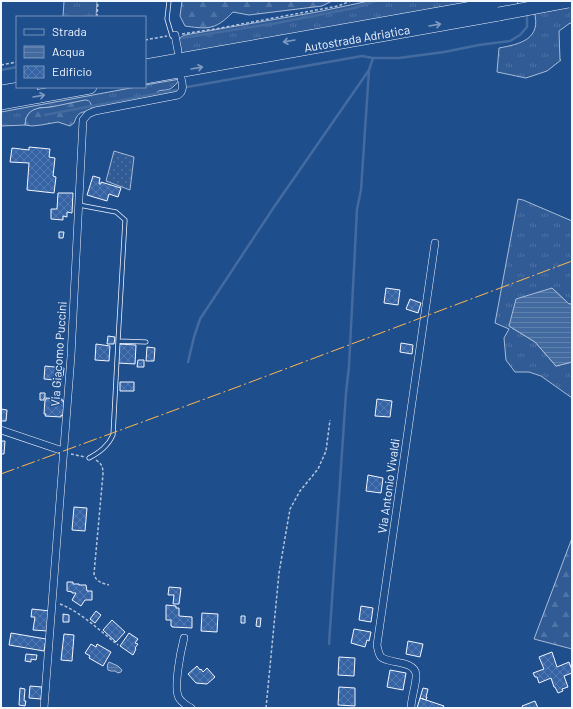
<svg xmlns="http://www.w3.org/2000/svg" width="573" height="709" font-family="Barlow,sans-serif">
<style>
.grass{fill:url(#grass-tufts);stroke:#a8bbd7}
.forest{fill:url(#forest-firs);stroke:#a8bbd7}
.park{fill:url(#park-dots);stroke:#a8bbd7}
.water{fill:url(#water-rules);stroke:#a8bbd7}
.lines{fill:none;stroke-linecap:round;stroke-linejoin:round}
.stream{stroke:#446ba0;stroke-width:2.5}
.building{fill:url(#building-cross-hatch);stroke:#f2f6ff}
.service-casing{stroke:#f2f6ff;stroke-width:5}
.minor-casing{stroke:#f2f6ff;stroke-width:8}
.motorway-casing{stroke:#f2f6ff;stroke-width:14}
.path{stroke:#b3c4dc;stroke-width:1.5;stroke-dasharray:3 2;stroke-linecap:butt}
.service{stroke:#1f4e8c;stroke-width:3.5}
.minor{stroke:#1f4e8c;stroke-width:7}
.motorway{stroke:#1f4e8c;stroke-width:13}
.motorway-bridge-casing{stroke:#f2f6ff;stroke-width:14;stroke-linecap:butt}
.motorway-bridge{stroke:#1f4e8c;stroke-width:13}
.power{stroke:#ffb74d;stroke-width:1;stroke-dasharray:14 3 2 3;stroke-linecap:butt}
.oneway{stroke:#7e9ac0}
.labels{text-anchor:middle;stroke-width:3;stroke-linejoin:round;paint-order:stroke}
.street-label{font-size:12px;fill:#f2f6ff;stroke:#1f4e8c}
</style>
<defs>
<pattern id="grass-tufts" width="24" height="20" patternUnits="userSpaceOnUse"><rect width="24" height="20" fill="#305b95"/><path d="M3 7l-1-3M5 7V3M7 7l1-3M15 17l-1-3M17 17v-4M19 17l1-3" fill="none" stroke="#4e73a5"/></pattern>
<pattern id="forest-firs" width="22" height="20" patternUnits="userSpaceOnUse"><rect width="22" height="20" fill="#305b95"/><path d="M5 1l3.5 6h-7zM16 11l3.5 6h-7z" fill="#4e73a5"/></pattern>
<pattern id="park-dots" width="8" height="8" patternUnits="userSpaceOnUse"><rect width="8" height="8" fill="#305b95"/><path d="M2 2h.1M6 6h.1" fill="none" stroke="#4e73a5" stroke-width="1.8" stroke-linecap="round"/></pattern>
<pattern id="water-rules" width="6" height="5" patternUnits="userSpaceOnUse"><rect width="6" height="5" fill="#446ba0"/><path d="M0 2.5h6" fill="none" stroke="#5f81ae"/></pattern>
<pattern id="building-cross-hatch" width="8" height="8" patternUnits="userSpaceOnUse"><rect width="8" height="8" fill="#3563a3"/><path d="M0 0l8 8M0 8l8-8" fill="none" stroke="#537ab1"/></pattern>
</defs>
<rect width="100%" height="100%" fill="#1f4e8c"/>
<path class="grass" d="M64,1H97L96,17H63Z
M369,1H478L180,54L179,40L181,37L185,35L317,12Z
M572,4V24L570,23L559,31L560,60H561L547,71L526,78L497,72L499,48C521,44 542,39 534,11Z
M180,79C177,83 174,87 170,89C161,92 158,87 153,99L92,110L51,107L39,108L26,118L25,125L1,126V112L136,87H145V85Z
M518,199L523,200L572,221V304H569L552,288L509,326L535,342L556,366L572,362V398L541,376L529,372H515L506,360L504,338L509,329L495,323Z"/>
<path class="forest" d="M182,1H332L322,6L249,15L233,12C227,18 220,25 211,27C203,29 193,27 185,26L180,16Z
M85,100C91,100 91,104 92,110C81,113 78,111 74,123L70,126L58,122L41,125L32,126L25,125L26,118L29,113L33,110L39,108L51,107Z
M572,538V649L534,639Z"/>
<path class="park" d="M114,151L134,157L130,190L106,181Z"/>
<path class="water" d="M552,288L569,304H572V362L556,366L535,342L509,326L516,299Z
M109,662L118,666L122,670L121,672L118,673L115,671H111L108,670C107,668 107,664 109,662Z"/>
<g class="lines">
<path class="stream" d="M182,38L277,23L354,8L375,1
M1,70L17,67
M187,87L362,56L373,58
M45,115L176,90
M188,362L194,337L200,319L274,207L369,70
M329,644L346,393L349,366L357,209L361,190L369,70L373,58H399L444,52L479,45L510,41L520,35L527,27V13"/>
</g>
<path class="building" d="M29,147L50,149L49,157L55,158L53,176L56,177L54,193L27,190L29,163L10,162L12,148L29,150Z
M93,176L100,178L99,184H101V182L121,188L118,197L109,194L107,201L87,195Z
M58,193H73L72,213L67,212V217L63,216V220L51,219V209H57Z
M59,232H64L63,238H59Z
M386,288L400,290L398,305L384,303Z
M410,299L421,303L418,313L406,309Z
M108,336L115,337L114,344H107Z
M401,343L413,345L412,354L400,352Z
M96,344L110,346L109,361L95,360Z
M119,344L136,345L135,364L118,363Z
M147,347L155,348L154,361H146Z
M138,360H144V367H137Z
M45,366L64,368L63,376H62L61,383L55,382V380L44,379Z
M120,382H134V391H120Z
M40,393H45V398H44V400H40Z
M46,398L62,399V401H64L63,416L61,415V417L45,416L46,414H44L45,400H46Z
M377,399L392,401L390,417L375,416Z
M1,409L7,410L6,421H1Z
M1,441H5L4,454H1Z
M368,475L383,478L381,493L366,491Z
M74,507L87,508L85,531L72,530Z
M67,582H73V584H79V585H86L87,591H92V600H85L81,606L72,600L76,593H72V592L67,591Z
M169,587L181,588L179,604H173L174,595H168Z
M166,605L176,606V608H179V616L192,617V628L172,627V626H171V620H166Z
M361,606L373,608L371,622L359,620Z
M32,609L50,611L48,631L33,630L35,617H31Z
M96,611L101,615L95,623L90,619Z
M202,613L218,614L217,632L201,631Z
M63,614L69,615V622H63Z
M241,616H245V623H241Z
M257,618H261L260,627L256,626Z
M112,620L125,632L116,642L103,630Z
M354,629L371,632L369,641L367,640L365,647L351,643Z
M11,633L46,639L44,651L9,645Z
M129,633L138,639L135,643L138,644L135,648L136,649L133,655L120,646Z
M64,634L74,635L72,661L61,660Z
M408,641L423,644L420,657L406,654Z
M91,644L96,647L97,644L111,652L103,666L89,658L90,656L85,653Z
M552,652L557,667L569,662L572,670V673L564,676L568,687L562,689L563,691L558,693L555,687H554L551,678L539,683L537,677H535L533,673L544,669L539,657Z
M26,654L37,655L36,660L31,659V662L25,661Z
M339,657L355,658L354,676L338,675Z
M197,666L200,670L201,669L203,672L207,668L215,677L207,684L196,683L188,674Z
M390,670L406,673L403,690L387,687Z
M30,686L42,687L41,699L29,698Z
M339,687L355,688V706L338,705Z
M20,688L25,689L24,701H26L25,706L19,705Z
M423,688L428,689L426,697H427L426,700L420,698Z
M420,698L444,706L443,708H417Z
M535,701L538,708H523L522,706Z"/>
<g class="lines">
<defs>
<path id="service" d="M169,1L167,19L172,36
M79,205L116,212L125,220L118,341L146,342
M89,458C100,452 108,446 113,435L118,341"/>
<path id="minor" d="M175,35L178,51
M1,430L63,451
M184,638C181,650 173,688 179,698C182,703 186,705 191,708
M44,708L71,356L83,120L88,114L95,111L178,95C184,91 183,85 181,78
M411,708C411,698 417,682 416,674C414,660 389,664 381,657C378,653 378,649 377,645L435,243"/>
<path id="motorway" d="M145,66L511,1
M145,77L499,14
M1,92L31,87
M1,103L90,87"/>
</defs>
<use href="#service" class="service-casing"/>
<use href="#minor" class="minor-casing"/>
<use href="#motorway" class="motorway-casing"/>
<path class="path" d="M97,17L98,1
M182,34L215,29L338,6L351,1
M145,40L167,36
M1,65L17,62
M71,454L85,457
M96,460C102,464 103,467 103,474L94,574C96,582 102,583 109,585
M60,604C81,612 100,631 118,645
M266,708L279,573L290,509L300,491L318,469L326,451L330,420"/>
<use href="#service" class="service"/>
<use href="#minor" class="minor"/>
<use href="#motorway" class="motorway"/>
<defs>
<path id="motorway-bridge" d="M499,14L568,1"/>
</defs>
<use href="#motorway-bridge" class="motorway-bridge-casing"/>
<use href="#motorway-bridge" class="motorway-bridge"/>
<path class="power" d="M1,474L232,389L572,261"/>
</g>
<defs><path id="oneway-shaft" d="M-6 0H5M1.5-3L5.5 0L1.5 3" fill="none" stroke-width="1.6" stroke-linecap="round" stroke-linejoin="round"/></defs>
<g class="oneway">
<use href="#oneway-shaft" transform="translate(435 25) rotate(-10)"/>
<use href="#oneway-shaft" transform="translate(289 41) rotate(170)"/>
<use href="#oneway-shaft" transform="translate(197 68) rotate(-10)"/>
<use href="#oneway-shaft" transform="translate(39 96) rotate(-10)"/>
</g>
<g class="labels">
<g class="street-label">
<text transform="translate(357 39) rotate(-10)" y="4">Autostrada Adriatica</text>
<text transform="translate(59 354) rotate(-86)" y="4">Via Giacomo Puccini</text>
<text transform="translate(389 486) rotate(-82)" y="4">Via Antonio Vivaldi</text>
</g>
</g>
<rect width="573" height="709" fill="none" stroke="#f2f6ff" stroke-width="4"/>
<rect x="16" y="16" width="130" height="72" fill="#1f4e8c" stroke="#7391ba"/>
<rect x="24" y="29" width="20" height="6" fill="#1f4e8c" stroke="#7391ba"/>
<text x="52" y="36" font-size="12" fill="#f2f6ff">Strada</text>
<rect x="24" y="46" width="20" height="12" fill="url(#water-rules)" stroke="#7391ba"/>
<text x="52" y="56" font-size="12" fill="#f2f6ff">Acqua</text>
<rect x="24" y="66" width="20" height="12" fill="url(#building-cross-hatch)" stroke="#7391ba"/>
<text x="52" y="76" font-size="12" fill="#f2f6ff">Edificio</text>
</svg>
